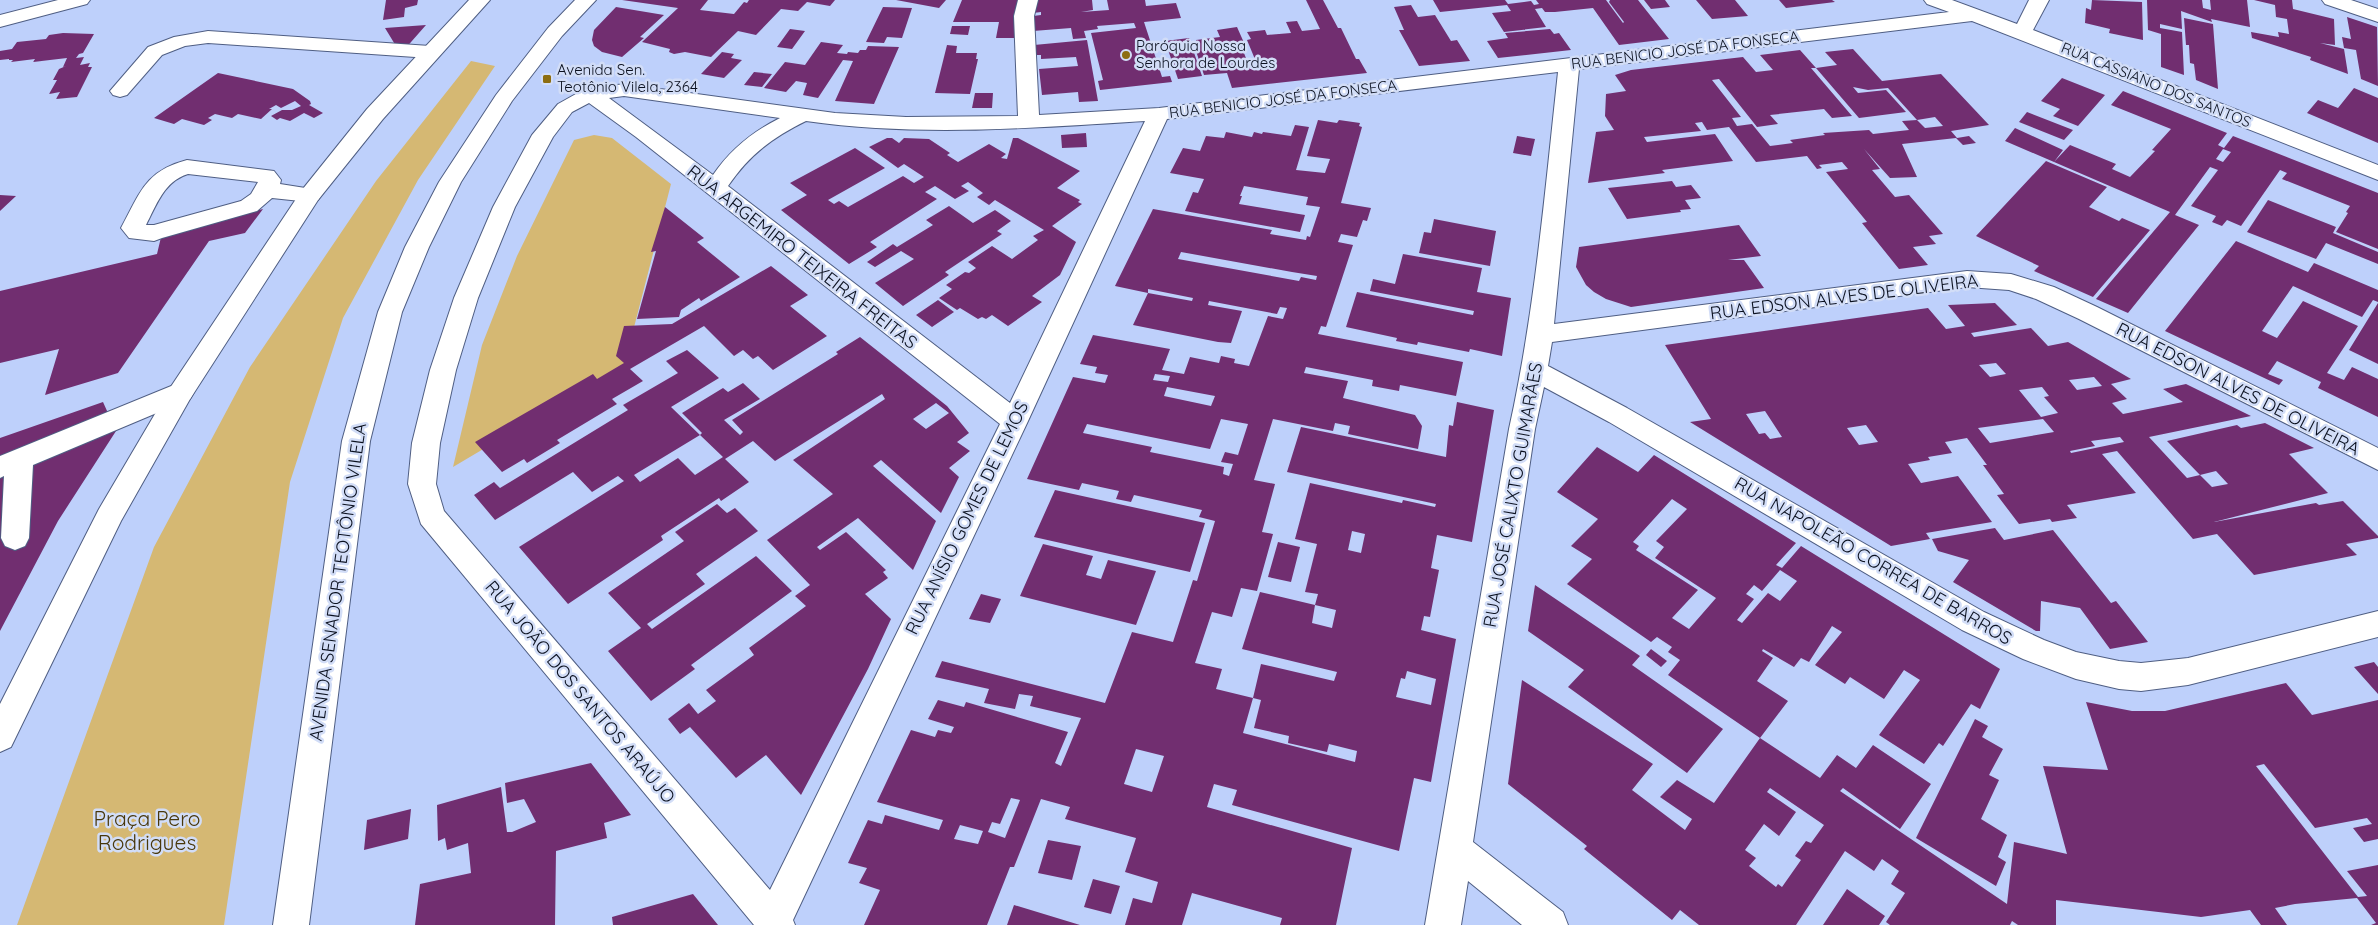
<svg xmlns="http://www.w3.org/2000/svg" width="2378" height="925" font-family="Quicksand,sans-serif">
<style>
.green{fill:#d5b873}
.building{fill:#712e70;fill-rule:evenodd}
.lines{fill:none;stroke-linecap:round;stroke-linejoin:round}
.minor-casing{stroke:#4f5e83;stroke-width:2}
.major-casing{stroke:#4f5e83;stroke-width:2}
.minor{fill:#fff;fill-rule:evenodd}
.major{fill:#fff;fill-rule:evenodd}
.poi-dot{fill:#8d6d10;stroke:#d2ddf7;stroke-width:2}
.labels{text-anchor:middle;stroke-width:5;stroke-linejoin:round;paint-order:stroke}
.far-poi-label{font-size:15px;fill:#0b1120;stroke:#d2ddf7;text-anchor:start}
.far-street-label{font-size:15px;fill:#0b1120;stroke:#d2ddf7}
.street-label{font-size:18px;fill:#0b1120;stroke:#d2ddf7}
.near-park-label{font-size:21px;fill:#48370a;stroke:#d2ddf7}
</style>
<rect width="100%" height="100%" fill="#bed0fb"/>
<path class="green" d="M471,61L495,66L418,180L343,318L290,482L224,925H17L154,547L250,367L376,181Z
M594,135L612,138L671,184L624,366L453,467L482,345L517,256L574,140Z"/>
<path class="building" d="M386,0H418L417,5L405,8L404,17L383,20Z
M622,0H708L700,10L734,14L744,2L747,3L749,0H835L830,6L807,2L798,11L781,9L756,35L738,31L711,57L685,52L674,54L669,52L670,49L642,42L678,8Z
M896,0H946L939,8Z
M962,0H1021L1014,29H1018L1019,38H996L999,22H953Z
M1036,0H1092L1093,10L1081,12L1109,10L1107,0H1145L1146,6L1176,3L1181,18L1144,22L1162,77L1170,76L1172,82L1100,90L1098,81L1103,80L1091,33L1136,28L1134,23L1097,26L1098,29L1084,31L1086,38L1073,39L1071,28L1033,31V16L1041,15V12L1033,13Z
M1306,0H1323L1338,28H1341L1356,59H1359L1367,73L1232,88L1227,73L1204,75L1195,48L1198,47L1196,40L1220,37L1217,30L1237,27L1245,45H1241L1250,69H1259L1247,40L1251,39L1247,32L1265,30L1267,35L1291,33L1286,22L1297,21L1302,31L1320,29Z
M1433,0H1505L1508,4L1531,1L1534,5L1539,4L1536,0H1606L1623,23L1624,22L1609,2L1610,0H1638L1669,39L1619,45L1593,8L1555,12H1545L1542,8L1535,9L1546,27L1504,32L1492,13L1511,11L1507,5L1440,12Z
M1644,0H1665L1670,7L1651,9Z
M1696,0H1735L1748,16L1712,19Z
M1779,0H1832L1835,2L1786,8Z
M2092,0L2142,2L2143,40L2109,33L2110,29L2085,23L2086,8L2091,10Z
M2147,0H2202L2203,8L2211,10L2210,0H2247L2250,27L2211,19L2212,22L2181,11L2182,29L2160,24V28L2182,32L2184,75L2161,67V34L2148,30Z
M2254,0H2292L2293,9L2334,19L2335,45L2320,43L2344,49L2348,74L2310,60L2311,57L2252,38L2251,32L2279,37L2278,32L2289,34L2287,19L2276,17L2275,5Z
M1411,5L1418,17L1435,15L1451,41L1457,40L1470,61L1419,66L1399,30H1404L1394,7Z
M616,7L664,15L640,37L644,38L622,57L602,52L594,46L592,40L594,30Z
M883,7L912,8L902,38L887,37L884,43L866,42Z
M2347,17L2377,27L2378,86L2361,79L2356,50L2344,48L2342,37L2351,39Z
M2184,18L2213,24L2218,89L2196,80L2194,64L2190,63L2189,45H2186Z
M426,25L404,50L399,51L385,28Z
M952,26H970L968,35L950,34Z
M790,29L805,31L792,49L777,47Z
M1550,29L1554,34L1559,33L1571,50L1498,58L1487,41L1508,38L1505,33Z
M63,33L94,34L83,53L79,54L76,58L84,57L80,65L90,63L88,67H92L77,97L56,99L60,92L49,94L57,80H53L59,69L66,66L63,67L67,58L33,62L35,59L11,62L13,60H9V59L0,60V51L12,49L17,42L46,39L49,35Z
M1189,38L1202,76L1178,79L1165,41Z
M1087,40L1098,101L1079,102L1078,92L1042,95L1039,69L1078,66L1076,57L1041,59V55H1035L1034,45Z
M821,42L843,45L837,53L847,54L848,52L858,53L860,50H866L868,46L899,47L874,104L835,101L853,61L843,60L818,98L803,95L807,83L796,81L786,92L764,88L785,62L805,65Z
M947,45L957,46L956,53H977L976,59H978L970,94L935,93Z
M1853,49L1882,81L1941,74L1989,125L1951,131L1957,138L1969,136L1976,143L1963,145L1956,138L1902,144L1917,177L1890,178L1864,149L1880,169L1872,170L1895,197L1909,195L1943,234L1929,236L1936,244L1913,247L1928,265L1899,269L1862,223L1867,222L1826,172L1848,169L1842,162L1819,165L1822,168L1817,169L1807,156L1756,162L1729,127L1707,130L1702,122L1695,123L1701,131L1644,137L1647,142L1715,134L1733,161L1662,170L1665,173L1588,183L1596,132L1614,130L1605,116L1606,94L1626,91L1615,75L1631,70L1743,57L1756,72L1773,70L1760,55L1800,50L1816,68H1811L1852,116L1832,118L1824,109L1770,115L1778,124L1757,127L1719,79L1712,80L1741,117L1732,118L1737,126L1752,124L1770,146L1793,143L1790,140L1825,135L1823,133L1869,130L1873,134L1909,130L1902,121L1917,120L1925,128L1943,126L1935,117L1917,120L1888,88L1868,90L1853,87L1858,93L1886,90L1906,112L1859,118L1816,68L1837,65L1825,52Z
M722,52L734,54L731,58L742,60L724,78L701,74Z
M754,72L772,74L762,87L744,85Z
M218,73L293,89L310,101L311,104L309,105L323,113L314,118L304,113L290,121L280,118L277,120L271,116L282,110H292L301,106L295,101L281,108L276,105L269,109H272L261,119L238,114L232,118L215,114L208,118L212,120L204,125L182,119L174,124L154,118Z
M2062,78L2105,95L2078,126L2053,116L2060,109L2041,101Z
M2354,88L2378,98V143L2307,113L2318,100L2338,108Z
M2123,91L2227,133L2218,145L2224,148L2233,136L2378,193V249L2336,232L2348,213L2346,212L2350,206L2282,179L2287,173L2280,170L2241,226L2227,220L2222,226L2212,222L2216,216L2191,206L2218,170L2210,167L2175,215L2199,225L2128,313L2096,299L2170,212L2005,141L2015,128L2063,150L2054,162L2070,145L2116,164L2112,169L2130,177L2155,151L2152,150L2171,129L2111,105ZM2223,149L2231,152L2223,162L2216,159Z
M975,93H993L992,108H972Z
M2027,112L2073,130L2064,140L2019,122Z
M1318,120L1337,123L1339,120L1360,123L1359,126L1362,127L1341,203L1371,208L1367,221L1363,220L1357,237L1341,234L1338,242L1353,245L1326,327L1321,326L1318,334L1463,362L1456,396L1400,385L1399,391L1372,386L1373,380L1306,367L1304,373L1348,381L1343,398L1415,415L1422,426L1418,449L1348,434L1350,426L1335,423L1333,431L1273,419L1254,480L1275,484L1262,532L1273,534L1257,591L1241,588L1232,617L1212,612L1195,663L1222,669L1216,689L1253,698L1243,733L1355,762L1357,751L1329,744L1327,752L1288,743L1289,736L1254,728L1261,700L1253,698L1261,664L1334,681L1337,672L1242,649L1260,592L1315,605L1312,623L1332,628L1336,610L1315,605L1318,594L1305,592L1317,544L1295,539L1310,483L1402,503L1403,500L1435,507L1436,504L1287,472L1301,427L1446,457L1449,425L1453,426L1457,402L1494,410L1472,542L1437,535L1431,568L1439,570L1430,617L1424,616L1421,630L1456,639L1431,782L1414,778L1399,851L1232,805L1237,790L1214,784L1207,807L1352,848L1336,925H1280L1282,918L1192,893L1182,925H1125L1133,898L1152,903L1158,882L1125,872L1136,838L1065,819L1070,807L1041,799L1014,867H1010L987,925H864L880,890L859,883L867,868L848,863L868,820L882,824L885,815L939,830L943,820L877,802L911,730L935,737L938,730L951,733L954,727L928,719L938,700L964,707L966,702L1068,732L1055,763L1061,766L1081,718L1030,706L1033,696L1019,694L1015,709L984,703L989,689L935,677L942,661L1105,703L1132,632L1173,642L1193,580L1197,581L1215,521L1199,517L1202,510L1134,495L1131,502L1116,499L1119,491L1082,483L1079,490L1027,479L1073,377L1105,383L1108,375L1095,373L1097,367L1080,364L1093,335L1170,349L1162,370L1184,374L1190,357L1219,363L1221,356L1235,359L1234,363L1249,366L1268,316L1283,319L1287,308L1280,307L1277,314L1209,301L1208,305L1242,311L1231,343L1218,342L1133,325L1148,293L1192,301L1193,298L1148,289V293L1115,286L1153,209L1272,230L1270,234L1306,240L1307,236L1310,237L1320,207L1306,205L1308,197L1244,186L1240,196H1242L1239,204L1305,215L1300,232L1185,211L1193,192L1198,193L1204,179L1170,173L1183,148L1200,151L1206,136L1224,138L1226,132L1252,137L1254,132L1262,134L1263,132L1291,136L1295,125L1309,127L1296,170L1325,173L1330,159L1307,156ZM1181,252L1292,272L1317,276L1316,280L1301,277L1299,281L1178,259ZM1155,374L1170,376L1168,382L1153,380ZM1167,387L1215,396L1211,406L1164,396ZM1221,419L1248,424L1238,455L1225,452L1221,462L1233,464L1229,476L1223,474L1224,467L1150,452L1152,447L1083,433L1087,424L1210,449ZM1352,531L1365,534L1361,553L1348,550ZM1407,671L1436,679L1431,705L1396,697L1401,678L1405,679ZM1136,749L1164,756L1152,792L1124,784ZM1011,798L1020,800L1005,838L988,832L992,822L1000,824ZM960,825L983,831L978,844L954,839Z
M1086,133L1087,147L1062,148L1061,135Z
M1517,136L1535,139L1531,156L1513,153Z
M887,138H892L899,143L904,138L929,139L950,153L947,155L958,162L989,144L1006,154L1001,158L1007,159L1013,138H1018L1080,171L1057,188L1080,200L1078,202L1082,204L1052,226L1076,242L1060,275L1032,296L1042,302L1008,326L992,315L986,319L982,317L978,319L960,308L957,310L939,298L952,289L946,285L965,272L969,273L976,268L968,262L992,246L1012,259L1038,240L1033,236L1044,230L995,200L989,205L977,197L983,193L968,182L961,186L969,191L955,199L935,186L925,192L937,199L870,242L877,247L849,264L781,210L807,195L790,183L855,148L885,168L828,200L834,204L839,201L848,207L903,176L914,183L924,177L904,164L898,168L869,147Z
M2046,161L2107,187L2089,207L2119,221L2122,218L2150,230L2093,297L2034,271L2039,266L1976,236Z
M1672,181L1676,187L1691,185L1701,198L1685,200L1691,209L1680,210L1681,212L1627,219L1608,188Z
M0,195L16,196L0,211Z
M2268,200L2336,227L2333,233L2378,252V264L2326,243L2316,259L2247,232Z
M949,206L973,223L995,210L1011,221L997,231L1002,234L945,272L949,275L903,306L875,283L914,259L901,251L875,267L867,262L893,244L897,247L933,225L926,220Z
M665,207L704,238L697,242L740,277L701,301L699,298L681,310L679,317L637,319L656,251L651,252Z
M263,209L245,233L209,241L118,373L45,395L59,349L0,363V291L157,254L162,233Z
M1434,219L1496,231L1490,266L1419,253L1424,232L1431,233Z
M1739,225L1761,256L1728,260H1744L1764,288L1631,307L1606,299L1594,292L1586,285L1576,267L1579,247Z
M2236,241L2308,272L2314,263L2378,290V302L2373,300L2362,317L2293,286L2262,331L2277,338L2303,301L2358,326L2327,373L2344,380L2352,367L2378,379V417L2318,388L2321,382L2277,361L2268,374L2283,380L2279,385L2165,331Z
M1403,254L1482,268L1477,292L1511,298L1502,356L1470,349L1469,352L1418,342L1417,345L1396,341L1397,338L1346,327L1357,292L1473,315L1474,311L1370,291L1373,279L1395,284Z
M771,266L808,295L790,306L827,336L773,370L758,356L753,359L743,350L734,356L704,326L630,369L643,381L612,399L617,404L557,440L560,443L527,463L524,459L502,472L475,442L593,374L597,379L624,363L616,356L624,326L672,324Z
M938,300L954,312L932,327L916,315Z
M1995,303L2017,325L1971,333L1974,337L2031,328L2048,346L2068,342L2131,379L2111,384L2127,399L2112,403L2123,414L2183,402L2163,389L2186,384L2251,416L2149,437L2187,478L2200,475L2212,487L2228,484L2216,471L2200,475L2167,441L2237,425L2241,428L2265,423L2314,448L2289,454L2328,493L2214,522L2316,503L2319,505L2343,501L2378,536V538L2346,544L2357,555L2254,575L2217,534L2193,539L2117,451L2102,454L2136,493L2067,505L2077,518L2052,522L2050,519L2019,524L1997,495L2004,494L1983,465H1987L1967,438L1945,442L1952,453L1928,457L1930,460L1908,464L1921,483L1958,476L1992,522L1926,533L1930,539L1891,546L1690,422L1711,419L1665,345L1928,308L1946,329L1965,326L1948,305ZM1996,363L2006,374L1990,377L1979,365ZM2094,377L2102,386L2077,390L2069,380ZM2042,387L2049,396L2044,397L2058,413L2041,417L2019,390ZM1765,411L1782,437L1770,439L1765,433L1759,434L1746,414ZM2043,419L2054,432L1990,443L1978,428ZM1866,425L1878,442L1859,445L1847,428ZM2120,437L2124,442L2071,453L2070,451L2095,446L2091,441Z
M2378,303V364L2349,350Z
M860,337L947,406L969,433L957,442L970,451L949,468L959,477L941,513L881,460L873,466L936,521L913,570L858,518L817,547L820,550L846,532L886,570L883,572L888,578L865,594L891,619L868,669L801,795L766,755L736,778L690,727L680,734L668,719L689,703L698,714L716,701L706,690L754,655L749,648L806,606L795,596L810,585L767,540L833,494L793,460L885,399L882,394L775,461L753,441L725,459L749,482L721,501L719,498L661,536L663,540L568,604L519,547L624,481L618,476L592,492L573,472L495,520L474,495L494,482L500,488L628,410L623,405L678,373L666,361L687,350L719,378L671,407L700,435L634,475L640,482L678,458L695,475L723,457L700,435L702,433L682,413L723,388L728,392L743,383L760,399L724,420L740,435L743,432L732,420L838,354L836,352ZM936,403L949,413L926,429L913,419Z
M103,402L116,431L58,521L0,631V438Z
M1597,447L1638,472L1654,455L1796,543L1776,565L1782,568L1801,546L2000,669L1980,709L1971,704L1943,746L1939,743L1924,764L1879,735L1920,680L1904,670L1884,699L1850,677L1845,684L1815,665L1842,632L1832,626L1809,662L1801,658L1794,667L1763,649L1762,651L1773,658L1757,681L1788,701L1760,738L1681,684L1668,675L1680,660L1668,652L1672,647L1657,637L1651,642L1567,584L1592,559L1571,546L1598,519L1557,492ZM1672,499L1687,509L1656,541L1664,547L1655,558L1716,598L1689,629L1672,618L1698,590L1636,550L1639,546L1633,542ZM1780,570L1797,581L1780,601L1768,593L1742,623L1737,620L1754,599L1746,594L1754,585L1762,591Z
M1055,490L1205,523L1190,572L1034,537Z
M717,504L727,513L735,508L758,531L696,574L705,584L647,624L652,629L756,556L792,591L691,665L695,669L651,701L608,651L641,628L608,593L684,541L675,532Z
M1995,528L2004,540L2053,530L2111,603L2116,601L2148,642L2110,649L2080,608L2041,601L2040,631H2036L1953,582L1969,560L1938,551L1932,539Z
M1278,542L1300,547L1291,582L1268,577Z
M1043,544L1093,556L1086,575L1101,579L1108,560L1156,571L1136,625L1020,596Z
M1535,585L1640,656L1632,665L1723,729L1687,773L1568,687L1584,670L1528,631Z
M981,594L1001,599L990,623L969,619Z
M1651,649L1667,661L1661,667L1646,655Z
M2374,662L2378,667V694L2354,667Z
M1522,680L1653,764L1632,790L1685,830L1692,819L1660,797L1677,780L1714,803L1760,738L1820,778L1837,755L1856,768L1873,745L1931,784L1900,829L1843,788L1840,791L2007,904L2014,842L2067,854L2043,766L2108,770L2086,702L2132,711H2165L2286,683L2312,715L2378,700V839L2364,842L2353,828L2372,824L2367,818L2315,828L2264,764L2256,766L2358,897L2367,896L2347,871L2378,865V925H2371L2376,923L2357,898L2295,904L2275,908L2287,925H2261L2250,910L2201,917L2056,900V925H2018L2012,921L2010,925H1890L1886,922L1905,893L1891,884L1899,871L1882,859L1874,871L1845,851L1796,925H1699L1680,910L1672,920L1584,849L1587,846L1508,784ZM1770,788L1824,825L1811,843L1806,841L1795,856L1801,860L1782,887L1778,884L1776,887L1749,866L1756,858L1745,850L1764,824L1779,836L1796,812L1767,792Z
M1975,719L1988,726L1982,737L2003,749L1989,775L1999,780L1981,819L2007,835L1998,857L2006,862L1996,886L1916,838Z
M591,763L631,815L604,823L607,838L556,851L555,925H415L420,884L471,873L468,843L447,850L445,838L438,841L437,805L501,787L507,832H512L536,822L524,799L507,803L505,783Z
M411,809L408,839L364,850L367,820Z
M1048,840L1081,846L1072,880L1038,873Z
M1093,879L1120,886L1111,914L1084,907Z
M1847,889L1885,916L1879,925H1823Z
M693,894L718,925H613L612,917Z
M1014,905L1080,925H1007Z"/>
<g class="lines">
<defs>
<path id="minor" d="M58,0H90L87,4L0,27V15Z
M1018,0H1038L1034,16L1039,115L1159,108L1949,12L1927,4L1924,0H1952L2017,24L2029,0H2049L2033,30L2378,165V180L1972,21L1579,69L1554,324L1967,271L2011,274L2054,287L2097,307L2378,448V470L2079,319L2036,299L2009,290L1967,287L1552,342L1548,366L1627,408L1984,612L2044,640L2076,652L2119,661L2141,663L2188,658L2378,611V637L2188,685L2141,691L2119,689L2076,679L2023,659L1962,630L1609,422L1544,387L1535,429L1473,842L1563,912L1568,925H1522L1468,881L1461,925H1425L1509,429C1535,311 1545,191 1558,72L1167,119L1028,421L793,920L795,925H754L421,524L408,484L412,443L430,370L454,298L493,207L532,135L558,104L583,90L624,84L835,113L906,117L1018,116L1014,16ZM624,96L780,118C752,132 731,149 713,175L609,98ZM589,103L636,137L1000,424L770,890L444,511L436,484L440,443L456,370L478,298L515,207L553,137L572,112ZM806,121C918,137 1033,128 1145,121L1010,403L728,186C749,155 773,137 806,121Z
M2322,0H2351L2378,9V22L2325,4Z
M208,31L430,46L437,48L440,52L437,56L430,58L208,43L185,46L162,55L127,95L120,97L113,95L110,91L148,47L174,37Z
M187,160L274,171L281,180L280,184L318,190L321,195L318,200L310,202L272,198L257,211L162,238L154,241L129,238L121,228C140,193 145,171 187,160ZM188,174L258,182L251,194L241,201L154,225H146C156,206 164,181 188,174Z
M181,382L190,385L194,392L190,399L33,465L29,538L25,546L15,550L5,546L1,538L4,476L0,478V456Z"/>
<path id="major" d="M469,0H490L383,119L318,200L190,399L121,521L11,747L0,752V704L99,509L172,385L302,190L367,109Z
M575,0H596L562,36L512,101L461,182L429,247L402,312L370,441L309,925H273L342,441L378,312L405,247L439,182L496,95L548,28Z"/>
</defs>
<use href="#minor" class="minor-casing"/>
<use href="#major" class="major-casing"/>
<use href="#minor" class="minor"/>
<use href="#major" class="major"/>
</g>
<g class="poi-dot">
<circle cx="1126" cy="55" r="5"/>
<rect x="542" y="74" width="10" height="10" rx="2.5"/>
</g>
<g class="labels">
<g class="far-poi-label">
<text x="1136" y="51">Paróquia Nossa<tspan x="1136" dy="17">Senhora de Lourdes</tspan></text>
<text x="557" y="75">Avenida Sen.<tspan x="557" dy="17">Teotônio Vilela, 2364</tspan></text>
</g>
<g class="far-street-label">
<text transform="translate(1685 50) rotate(-7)" y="5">RUA BENICIO JOSÉ DA FONSECA</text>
<text transform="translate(2156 85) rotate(22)" y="5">RUA CASSIANO DOS SANTOS</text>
<text transform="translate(1283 99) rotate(-7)" y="5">RUA BENICIO JOSÉ DA FONSECA</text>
</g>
<g class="street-label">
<text transform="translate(802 257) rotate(38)" y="6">RUA ARGEMIRO TEIXEIRA FREITAS</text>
<text transform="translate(1844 297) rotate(-7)" y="6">RUA EDSON ALVES DE OLIVEIRA</text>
<text transform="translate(2238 389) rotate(27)" y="6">RUA EDSON ALVES DE OLIVEIRA</text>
<text transform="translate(1513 495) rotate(-80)" y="6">RUA JOSÉ CALIXTO GUIMARÃES</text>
<text transform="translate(967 518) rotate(-64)" y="6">RUA ANÍSIO GOMES DE LEMOS</text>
<text transform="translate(1873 561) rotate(30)" y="6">RUA NAPOLEÃO CORREA DE BARROS</text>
<text transform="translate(338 582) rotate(-82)" y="6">AVENIDA SENADOR TEOTÔNIO VILELA</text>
<text transform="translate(580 692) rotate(50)" y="6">RUA JOÃO DOS SANTOS ARAÚJO</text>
</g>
<g class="near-park-label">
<text x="147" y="826">Praça Pero<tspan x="147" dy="24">Rodrigues</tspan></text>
</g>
</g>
</svg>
